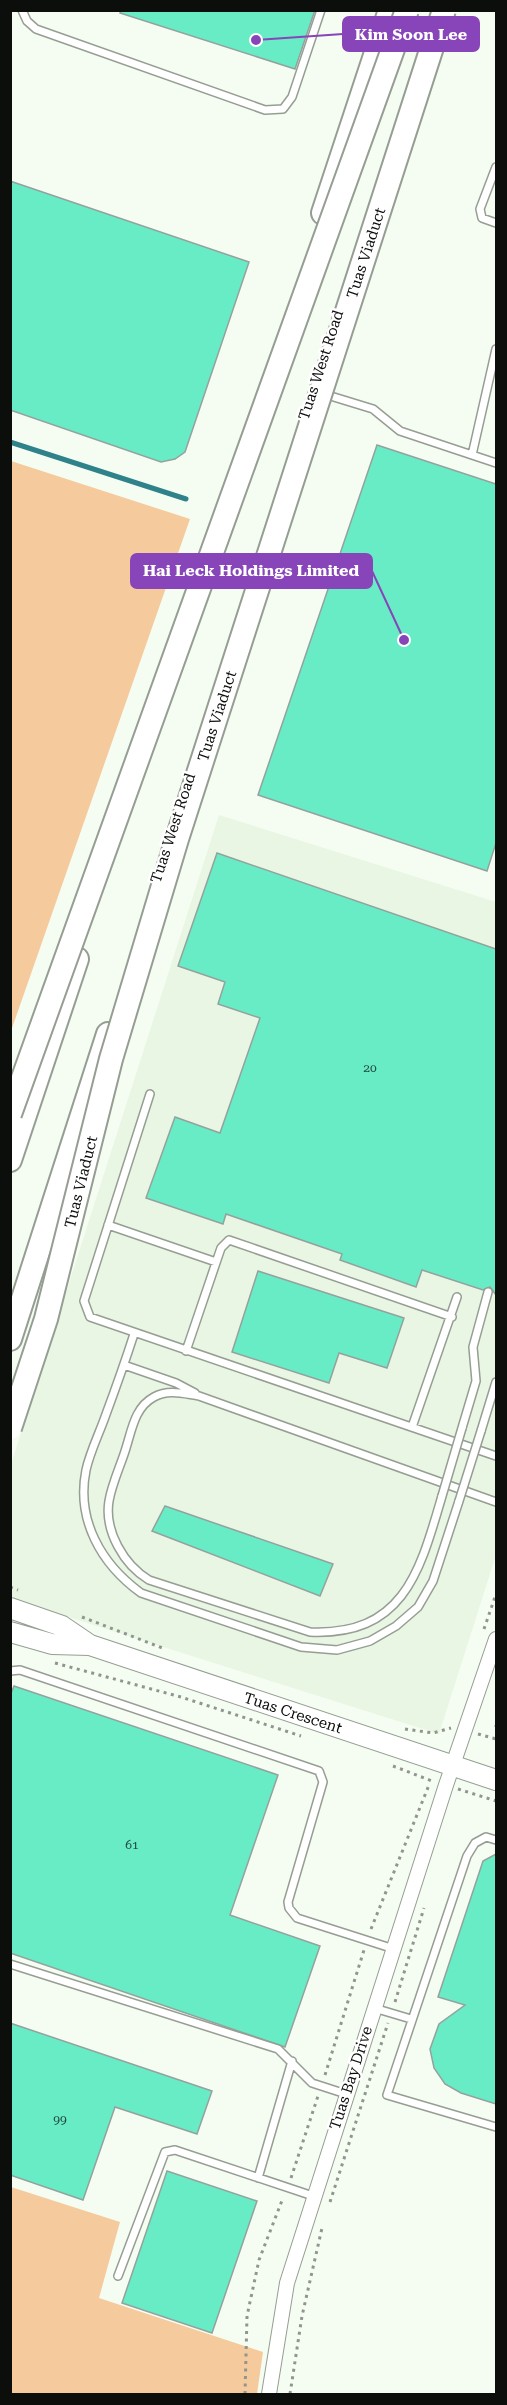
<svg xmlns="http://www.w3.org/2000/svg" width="507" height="2405" font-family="'Roboto Serif',serif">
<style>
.built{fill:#e9f6e4}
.green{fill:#f5cb9d}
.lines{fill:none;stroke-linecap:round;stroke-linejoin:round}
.stream{stroke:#2f828a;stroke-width:5}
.building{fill:#67ecc6;stroke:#94a29d;stroke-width:1.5}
.lane-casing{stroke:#969e93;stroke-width:10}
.street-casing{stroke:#969e93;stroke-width:16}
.secondary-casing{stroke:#969e93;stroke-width:22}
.primary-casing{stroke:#969e93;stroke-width:26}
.path{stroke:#90968e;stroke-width:3;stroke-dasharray:3 4.5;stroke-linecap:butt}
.lane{stroke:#fff;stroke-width:7}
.street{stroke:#fff;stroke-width:14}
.secondary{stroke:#fff;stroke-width:20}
.primary{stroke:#fff;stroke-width:22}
.lane-bridge-casing{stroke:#969e93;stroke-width:10;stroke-linecap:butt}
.primary-bridge-casing{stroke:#969e93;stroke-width:26;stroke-linecap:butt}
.lane-bridge{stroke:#fff;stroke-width:7}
.primary-bridge{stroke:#fff;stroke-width:22}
.labels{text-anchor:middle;stroke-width:5;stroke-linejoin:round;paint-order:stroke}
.number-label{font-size:12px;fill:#224639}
.street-label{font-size:15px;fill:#0b0e0a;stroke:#fff}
.leader{fill:none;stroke:#8844b9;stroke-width:2}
.callout-dot{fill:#8844b9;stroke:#fff;stroke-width:2}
.callout{fill:#8844b9;stroke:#8844b9;stroke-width:2}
.callout-label{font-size:16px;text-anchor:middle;font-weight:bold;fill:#fff}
</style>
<rect width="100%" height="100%" fill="#f5fdf2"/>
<path class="built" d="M219,815L496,902V1555L439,1734L11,1599V1464Z"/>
<path class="green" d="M11,461L190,519L11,1031L10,461Z
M11,2187L120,2222L99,2298L263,2352L257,2394H11Z"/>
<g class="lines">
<path class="stream" d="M10,442L186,499"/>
</g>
<path class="building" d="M121,10H315L295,69L120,13Z
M10,181L249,262L185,452L175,459L161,462L10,410Z
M377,445L496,484V843L487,871L258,795Z
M217,853L496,949V1295L490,1287L483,1290L422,1270L416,1287L340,1260L342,1254L226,1214L223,1224L146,1198L175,1117L220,1133L260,1018L218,1004L225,982L178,966Z
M258,1271L404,1318L387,1368L339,1353L329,1383L232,1352Z
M165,1506L333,1564L320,1596L152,1531Z
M14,1686L278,1775L230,1915L320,1946L285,2047L10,1953V1696Z
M496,1854V2104L461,2093L445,2084L434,2068L430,2049L439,2024L465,2005L438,1997L483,1861Z
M10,2023L212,2091L197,2134L115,2107L83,2200L10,2175Z
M167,2171L257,2201L212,2333L122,2303Z"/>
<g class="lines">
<defs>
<path id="lane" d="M22,10L27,21L36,29L265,110L283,109L292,97L321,10
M496,167L480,209L482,218L496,223
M324,394L373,409L400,431L496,463
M472,455L496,349
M150,1094L84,1301L90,1317L496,1456
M108,1225L216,1262
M134,1334C125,1362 115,1390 105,1417C99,1434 90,1452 86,1470C76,1520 101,1564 141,1593L301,1647L337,1650L370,1641L396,1626L418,1607L433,1581L459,1501
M186,1351L221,1248L229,1240L452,1317
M124,1365L176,1383L195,1393
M412,1427L457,1297
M462,1428L476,1381L473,1347L488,1292
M481,1431L496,1382
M442,1496C420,1571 404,1636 310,1632L149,1580C124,1565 104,1531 109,1501C112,1483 121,1465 126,1448C132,1429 135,1407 154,1397C169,1389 184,1394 199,1396L496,1502
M10,1671L20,1670L319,1771L323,1782L288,1902L289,1908L297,1918L394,1949
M496,1840L486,1837L475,1843L467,1856L387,2095L496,2127
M10,1964L278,2049L312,2083L346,2094
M374,2008L411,2019
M258,2178L292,2061
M118,2276L165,2152L175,2150L313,2196"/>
<path id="street" d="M269,2394L287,2283L446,1785L496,1639"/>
<path id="secondary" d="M10,1608L62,1626L90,1645L496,1780
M10,1632L52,1644L90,1645"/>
<path id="primary" d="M323,213L390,10
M10,1160L77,959
M10,1339L108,1034"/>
</defs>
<use href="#lane" class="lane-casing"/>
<use href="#street" class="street-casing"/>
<use href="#secondary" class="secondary-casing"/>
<use href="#primary" class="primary-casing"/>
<path class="path" d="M10,1587L18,1590
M82,1617L165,1649
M484,1629L496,1594
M55,1663L181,1697L301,1736
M496,1725V1727
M405,1729L433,1733L451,1728
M478,1734L496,1739
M393,1766L432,1781
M458,1789L496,1801
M371,1929L429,1785
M395,2002L424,1908
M325,2075L364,1950
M291,2178L318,2096
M330,2202L388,2023
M245,2394L247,2316L259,2260L283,2198
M290,2394L302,2316L322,2228"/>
<use href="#lane" class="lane"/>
<use href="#street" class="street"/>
<use href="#secondary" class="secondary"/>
<use href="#primary" class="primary"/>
<defs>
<path id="lane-bridge" d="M442,1496L462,1428
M459,1501L481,1431"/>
<path id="primary-bridge" d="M10,1114L407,10
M10,1428L46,1319L111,1059L177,839L444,10"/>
</defs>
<use href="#lane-bridge" class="lane-bridge-casing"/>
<use href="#primary-bridge" class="primary-bridge-casing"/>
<use href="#lane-bridge" class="lane-bridge"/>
<use href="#primary-bridge" class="primary-bridge"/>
</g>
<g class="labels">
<g class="number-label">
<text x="370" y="1072">20</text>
<text x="132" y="1849">61</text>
<text x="60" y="2124">99</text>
</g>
<g class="street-label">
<text transform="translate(366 253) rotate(-72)" y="5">Tuas Viaduct</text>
<text transform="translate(321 365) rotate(-72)" y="5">Tuas West Road</text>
<text transform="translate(217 716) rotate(-72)" y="5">Tuas Viaduct</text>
<text transform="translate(173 828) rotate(-72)" y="5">Tuas West Road</text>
<text transform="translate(81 1182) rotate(-76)" y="5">Tuas Viaduct</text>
<text transform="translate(293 1713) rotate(18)" y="5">Tuas Crescent</text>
<text transform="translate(351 2078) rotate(-72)" y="5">Tuas Bay Drive</text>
</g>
</g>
<path class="leader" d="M256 40L343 34M404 640L372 571"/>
<g class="callout-dot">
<circle cx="256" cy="40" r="6"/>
<circle cx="404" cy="640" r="6"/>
</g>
<g class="callout">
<rect x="343" y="17" width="136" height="34" rx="6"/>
<rect x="131" y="554" width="241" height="34" rx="6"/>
</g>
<g class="callout-label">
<text x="411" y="40">Kim Soon Lee</text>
<text x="251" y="576">Hai Leck Holdings Limited</text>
</g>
<rect width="507" height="2405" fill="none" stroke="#0b0e0a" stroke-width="24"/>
</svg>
